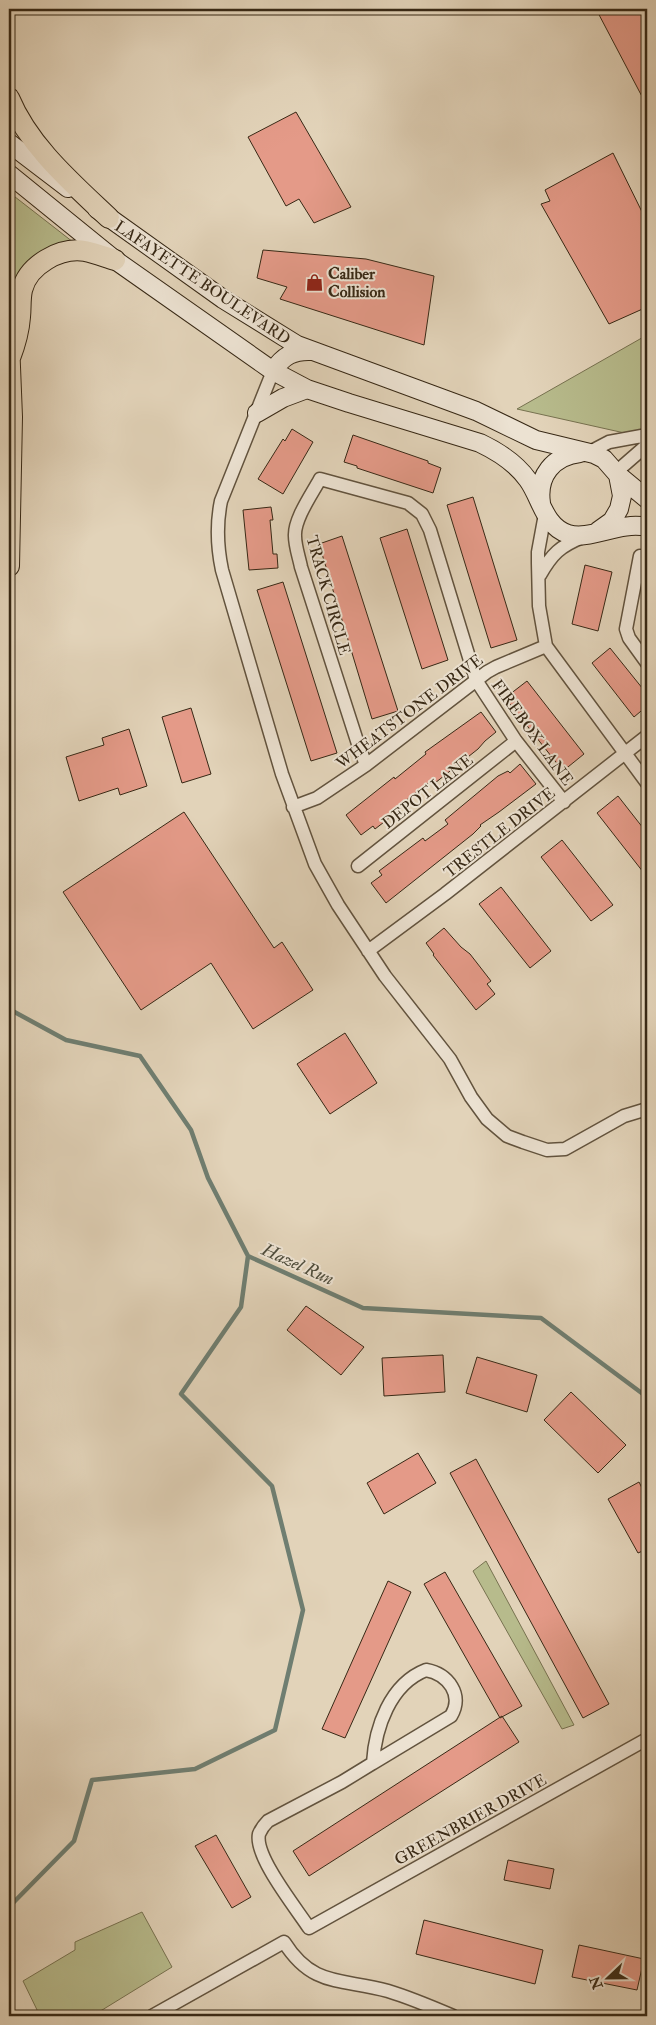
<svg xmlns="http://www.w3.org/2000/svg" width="656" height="2025" font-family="'IM FELL Double Pica',serif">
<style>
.green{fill:#b7bb8c;stroke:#777250}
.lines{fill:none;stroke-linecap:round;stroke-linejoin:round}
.stream{stroke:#6f7e71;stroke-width:4.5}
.building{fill:#e49a88;stroke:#372815}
.minor-casing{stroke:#62533e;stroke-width:15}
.secondary-casing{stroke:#372815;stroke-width:20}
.trunk-casing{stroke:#372815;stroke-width:22}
.minor{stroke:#ece2d2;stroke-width:12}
.secondary{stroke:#ece2d2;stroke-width:18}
.trunk{stroke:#e2d3b9;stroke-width:20}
.labels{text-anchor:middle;stroke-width:4;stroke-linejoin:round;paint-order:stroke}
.poi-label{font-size:16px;font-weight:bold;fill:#372815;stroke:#ece2d2;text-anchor:start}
.street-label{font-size:16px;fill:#372815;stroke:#ece2d2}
.water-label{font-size:18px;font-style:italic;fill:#4e4c3b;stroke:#ece2d2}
</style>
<rect width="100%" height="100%" fill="#e2d3b9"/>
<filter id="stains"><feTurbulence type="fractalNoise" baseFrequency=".004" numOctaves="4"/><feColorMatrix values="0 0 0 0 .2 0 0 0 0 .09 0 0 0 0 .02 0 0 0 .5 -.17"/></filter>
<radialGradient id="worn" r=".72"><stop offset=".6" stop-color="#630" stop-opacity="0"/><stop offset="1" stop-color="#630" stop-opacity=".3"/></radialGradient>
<path class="green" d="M10,193L73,242C46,242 29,259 14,280L9,201V194Z
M647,335V438L517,409Z
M486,1561L574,1725L562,1729L473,1571Z
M142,1912L172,1967L94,2015L74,2014L70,2016H40L23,1981L75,1950V1942Z"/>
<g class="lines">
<path class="stream" d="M9,1009L66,1040L140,1056L191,1130L208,1178L248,1256L363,1308L541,1318L647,1397
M9,1907L74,1841L92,1780L195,1769L275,1730L303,1610L272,1486L181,1394L241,1307L248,1256"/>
</g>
<path class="building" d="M596,9H647V106Z
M296,112L351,207L314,223L299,199L286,206L248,137Z
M613,153L647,222V307L609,324L541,204L550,201L545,190Z
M263,250L366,259L434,276L424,345L280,299L287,287L257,278Z
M292,429L313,442L283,494L258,479L283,439L285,441Z
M353,435L428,461V463L441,468L433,493L357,468V466L344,462Z
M473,497L517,640L491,648L447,505Z
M271,507L273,520H270L273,554H277L278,568L249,570L243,510Z
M407,529L448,660L422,669L380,538Z
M342,536L398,711L372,719L319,544Z
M585,565L612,572L598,631L572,624Z
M283,582L337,753L311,761L257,590Z
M610,648L647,694V706L634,717L592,663Z
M527,681L584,754L563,771L505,698Z
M191,708L211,774L182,783L162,717Z
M481,712L496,732L485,741L478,749L435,783L432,780L410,797L399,807L401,809L375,829L373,826L361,835L346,815L394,777L395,779L426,754L425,752Z
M129,729L147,786L120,795L118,788L79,801L66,757L104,745L102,738Z
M520,764L536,784L499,812L480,825L481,826L473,834L386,903L371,883L382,875L379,871L423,838L425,841L448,824L445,820L498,776L508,771L510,773Z
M618,796L647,833V877L597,813Z
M184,812L274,948L282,942L313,990L253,1029L211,963L141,1010L63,892Z
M562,840L613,905L591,921L541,857Z
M501,887L551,951L530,968L479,904Z
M444,928L461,947L470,954L491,981L487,984L495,994L476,1010L433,955L434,954L426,943Z
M345,1033L377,1083L330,1114L297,1064Z
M306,1306L364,1347L341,1375L287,1330Z
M443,1355L445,1392L384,1396L382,1358Z
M477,1357L537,1375L527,1412L466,1393Z
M571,1392L626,1445L598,1473L544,1420Z
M418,1453L436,1483L384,1514L367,1483Z
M476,1459L609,1704L583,1718L450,1473Z
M639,1482L647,1498V1549L638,1553L608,1499Z
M445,1572L522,1706L500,1718L424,1584Z
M388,1581L411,1592L345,1738L322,1729Z
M502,1716L519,1742L309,1876L293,1851Z
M216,1835L251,1897L232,1908L195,1846Z
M508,1860L554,1869L550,1889L504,1880Z
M424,1920L543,1950L535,1984L416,1954Z
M579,1945L644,1959L637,1990L572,1977Z"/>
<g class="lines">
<defs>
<path id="minor" d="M273,371L221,501C216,525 217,546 222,570L282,774L315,864L338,905L385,976L450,1059L471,1097L487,1119L507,1136L523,1142L547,1150L565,1149L624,1116L647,1109
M588,453L609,442L647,435
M616,472L647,445
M545,514L538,552V563L539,606L546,646L647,783
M640,556L626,629L629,638L647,663
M540,575C552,554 560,546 583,537
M366,765L358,744L301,567C299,557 295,546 295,536C294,519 312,494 320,479L408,503L422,514L430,530L476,680L516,741L564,802
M293,807L317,798L366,765L487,672L496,667L546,646
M358,866L516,741
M368,951L445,894L647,736
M426,1670C448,1674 464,1695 451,1716L373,1763C375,1728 390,1684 426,1670Z
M373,1763L342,1782L268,1821C264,1825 261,1829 259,1834C254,1856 296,1908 309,1928L647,1739
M152,2016L284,1942C313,1988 342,1978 388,1991C411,1998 432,2007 453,2016"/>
<path id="secondary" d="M9,143L68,188
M9,174L115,260L273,371L307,389L349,403L480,443C499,452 516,463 528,480C541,498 544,526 568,534C590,541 619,521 647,527
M97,209L223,299L297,345L476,411L536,440L594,454L604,459L618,475L622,496L619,509L612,521L598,531
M273,371C283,356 293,350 312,351
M257,413L283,398L307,389
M618,475L647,499
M541,503C537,476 553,456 580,453"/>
<path id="trunk" d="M9,98C29,146 71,182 109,218
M9,342L12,417L9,566
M10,358C15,345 19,331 20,317C21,308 20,299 22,290C28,265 60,247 85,251C95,253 105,257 115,260"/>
</defs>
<use href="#minor" class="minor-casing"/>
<use href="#secondary" class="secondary-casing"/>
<use href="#trunk" class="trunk-casing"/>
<use href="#minor" class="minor"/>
<use href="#secondary" class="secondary"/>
<use href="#trunk" class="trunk"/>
</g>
<defs>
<symbol id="shop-bare" viewBox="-9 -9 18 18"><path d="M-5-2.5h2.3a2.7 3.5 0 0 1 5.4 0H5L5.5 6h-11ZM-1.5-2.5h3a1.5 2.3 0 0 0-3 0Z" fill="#8f2418" stroke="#ece2d2" stroke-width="2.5" paint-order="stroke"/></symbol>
</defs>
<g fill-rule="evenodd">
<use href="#shop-bare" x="302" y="270" width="25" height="25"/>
</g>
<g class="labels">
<g class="poi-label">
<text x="328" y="279">Caliber<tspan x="328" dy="18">Collision</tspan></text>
</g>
<g class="street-label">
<text transform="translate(203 282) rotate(34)" y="6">LAFAYETTE BOULEVARD</text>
<text transform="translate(329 595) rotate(74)" y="6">TRACK CIRCLE</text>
<text transform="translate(409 711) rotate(-37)" y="6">WHEATSTONE DRIVE</text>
<text transform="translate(533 732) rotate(54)" y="6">FIREBOX LANE</text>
<text transform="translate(427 791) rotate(-38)" y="6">DEPOT LANE</text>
<text transform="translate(499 832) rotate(-38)" y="6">TRESTLE DRIVE</text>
<text transform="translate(470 1819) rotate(-29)" y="6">GREENBRIER DRIVE</text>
</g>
<g class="water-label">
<text transform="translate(298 1264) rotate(24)" y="6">Hazel Run</text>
</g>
</g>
<rect width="656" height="2025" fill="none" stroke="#e2d3b9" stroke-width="30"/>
<rect x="10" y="10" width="636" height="2005" fill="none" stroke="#372815" stroke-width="2.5"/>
<rect x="15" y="15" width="626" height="1995" fill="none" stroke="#372815"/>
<g transform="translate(608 1978) rotate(248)" stroke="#ece2d2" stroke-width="4" paint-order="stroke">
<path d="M0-4L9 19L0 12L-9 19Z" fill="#372815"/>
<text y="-8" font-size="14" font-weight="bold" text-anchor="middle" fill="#372815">N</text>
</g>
<rect width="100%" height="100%" filter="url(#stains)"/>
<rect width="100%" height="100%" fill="url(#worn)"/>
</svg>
